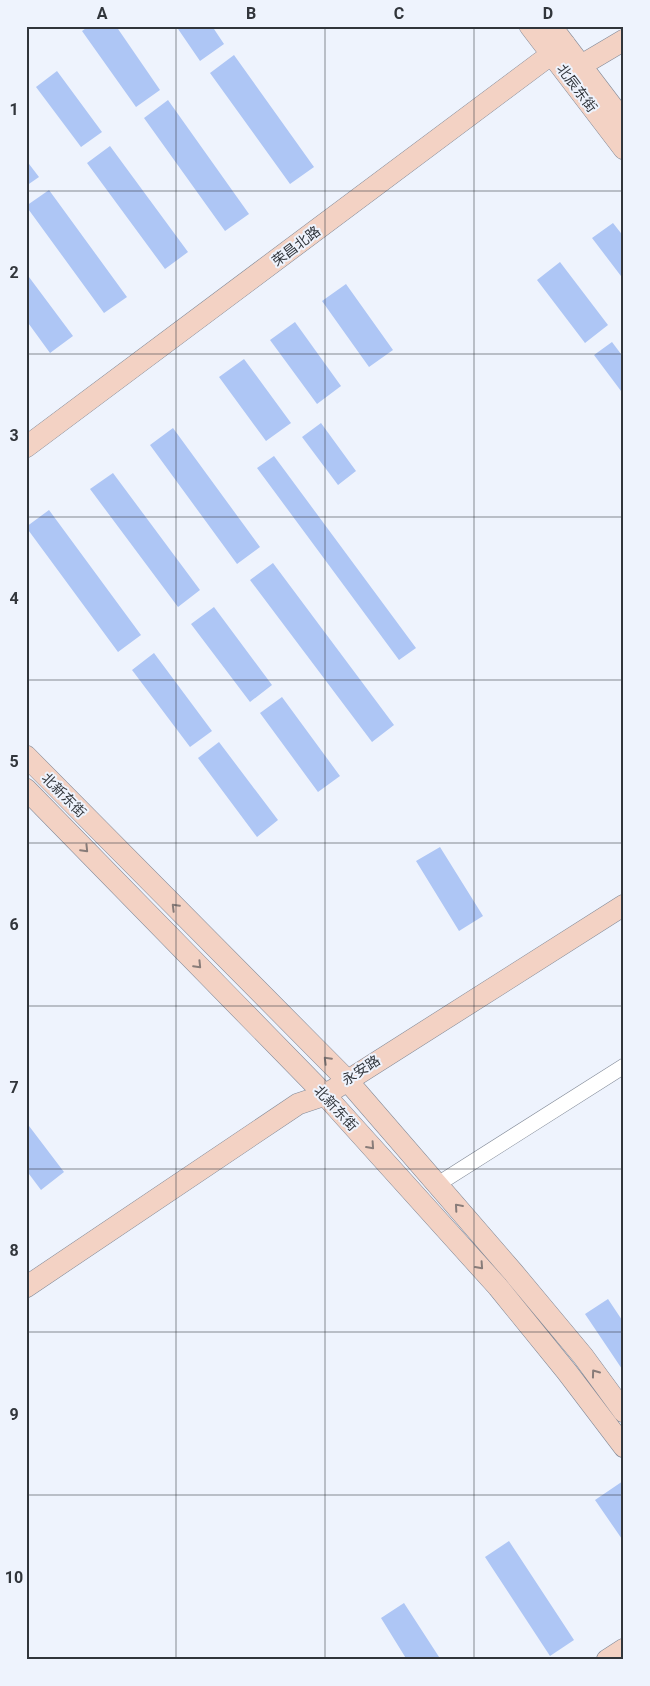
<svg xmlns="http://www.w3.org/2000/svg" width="650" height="1686" font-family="Roboto,'Noto Sans SC',sans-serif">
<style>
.building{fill:#aec6f5}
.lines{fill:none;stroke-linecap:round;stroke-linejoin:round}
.street-casing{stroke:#818997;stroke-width:16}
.secondary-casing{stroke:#818997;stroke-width:22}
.street{stroke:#fff;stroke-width:15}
.secondary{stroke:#f3d2c4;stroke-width:21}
.oneway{stroke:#887c79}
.grid{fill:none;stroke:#31353b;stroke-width:1;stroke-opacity:0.55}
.labels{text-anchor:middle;stroke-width:4;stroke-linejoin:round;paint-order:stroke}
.street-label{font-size:14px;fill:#31353b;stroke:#eef3fd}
.neatline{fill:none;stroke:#31353b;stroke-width:2}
.grid-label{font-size:16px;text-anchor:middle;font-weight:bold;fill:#31353b}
</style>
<rect width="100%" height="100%" fill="#eef3fd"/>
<path class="building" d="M89,26H116L160,90L136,107L82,31Z
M176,26H212L224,44L200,61Z
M234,55L314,167L290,184L210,73Z
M57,71L102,132L81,147L36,87Z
M168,100L249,214L225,231L144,118Z
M110,146L188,252L165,269L87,163Z
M26,160L39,177L26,186Z
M49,190L127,297L104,313L26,206Z
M613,223L624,237V280L592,238Z
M560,262L608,325L585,343L537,280Z
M26,273L73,336L50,353L26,320Z
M346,284L393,350L369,367L322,301Z
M295,322L341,386L317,404L270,340Z
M612,342L624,358V395L594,355Z
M244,359L291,423L266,441L219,377Z
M321,423L356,471L338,485L302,437Z
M173,428L260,547L237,564L150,445Z
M274,456L416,648L399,660L257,468Z
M113,473L200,590L178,607L90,489Z
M49,510L141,635L118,652L26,527Z
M273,563L394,725L372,742L250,580Z
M214,607L272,685L250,702L191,624Z
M154,653L212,731L190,747L132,670Z
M282,697L340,776L318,792L260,713Z
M219,742L278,820L257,837L198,758Z
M440,847L483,916L459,931L416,861Z
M26,1122L64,1172L41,1190L26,1170Z
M608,1299L624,1323V1372L585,1314Z
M623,1481L624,1482V1542L595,1500Z
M509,1541L574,1640L550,1656L485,1557Z
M404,1603L441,1660H407L381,1618Z"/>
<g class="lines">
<defs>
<path id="street" d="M438,1184L624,1066"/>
<path id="secondary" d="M530,26L624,149
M551,26L624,122
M570,72L624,40
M26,447L565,44
M26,756L346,1079L513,1272L583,1356L624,1412
M26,789L325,1095L498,1287L567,1372L624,1447
M26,1287L298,1104L325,1095L624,905
M607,1660L624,1649"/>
</defs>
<use href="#street" class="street-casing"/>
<use href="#secondary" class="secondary-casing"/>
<use href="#street" class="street"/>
<use href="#secondary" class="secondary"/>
</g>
<defs><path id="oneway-chevron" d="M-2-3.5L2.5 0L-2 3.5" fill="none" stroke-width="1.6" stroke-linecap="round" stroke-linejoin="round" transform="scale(1.25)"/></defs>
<g class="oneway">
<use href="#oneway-chevron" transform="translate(85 849) rotate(46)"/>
<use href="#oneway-chevron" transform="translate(175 907) rotate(-135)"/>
<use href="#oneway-chevron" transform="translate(198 965) rotate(46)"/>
<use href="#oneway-chevron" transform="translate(327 1060) rotate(-135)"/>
<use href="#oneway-chevron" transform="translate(371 1146) rotate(48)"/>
<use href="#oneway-chevron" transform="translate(458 1207) rotate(-131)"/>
<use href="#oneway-chevron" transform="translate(480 1266) rotate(48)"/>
<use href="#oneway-chevron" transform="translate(595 1373) rotate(-126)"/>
</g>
<path class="grid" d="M176,26V1660M325,26V1660M474,26V1660M26,191H624M26,354H624M26,517H624M26,680H624M26,843H624M26,1006H624M26,1169H624M26,1332H624M26,1495H624"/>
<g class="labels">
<g class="street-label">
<text transform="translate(577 88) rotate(53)" y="5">北辰东街</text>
<text transform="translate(296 246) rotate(-37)" y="5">荣昌北路</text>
<text transform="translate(64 795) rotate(45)" y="5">北新东街</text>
<text transform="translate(361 1070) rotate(-33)" y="5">永安路</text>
<text transform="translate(336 1108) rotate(47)" y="5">北新东街</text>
</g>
</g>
<rect width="650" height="1686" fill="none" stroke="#eef3fd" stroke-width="55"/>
<rect x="28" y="28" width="594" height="1630" class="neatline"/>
<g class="grid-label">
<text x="102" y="19">A</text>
<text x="251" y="19">B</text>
<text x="399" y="19">C</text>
<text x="548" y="19">D</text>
<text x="14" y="115">1</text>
<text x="14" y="278">2</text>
<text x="14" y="441">3</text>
<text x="14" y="604">4</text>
<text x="14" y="767">5</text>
<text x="14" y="930">6</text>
<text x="14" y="1093">7</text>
<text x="14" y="1256">8</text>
<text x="14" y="1420">9</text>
<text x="14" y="1583">10</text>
</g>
</svg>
